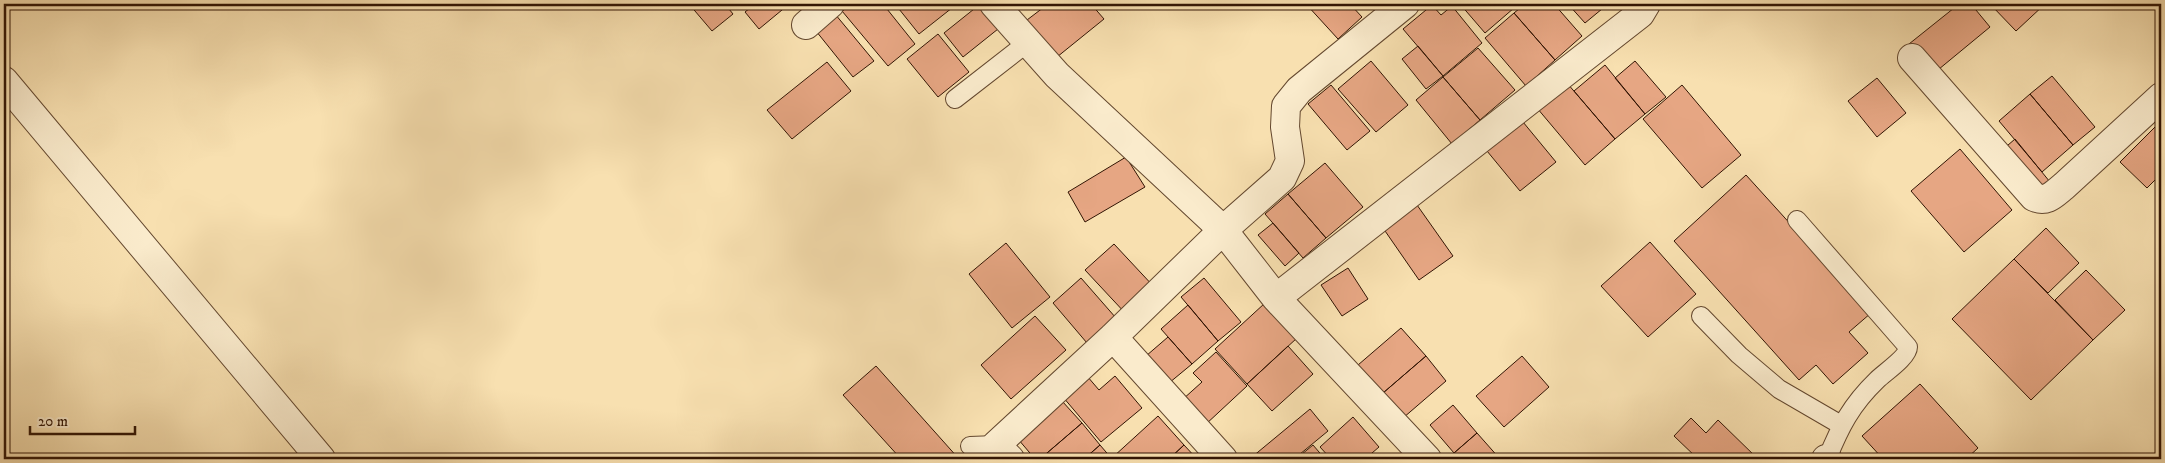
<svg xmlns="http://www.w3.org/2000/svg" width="2165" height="463" font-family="'IM FELL DW Pica',serif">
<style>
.building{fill:#e6a683;stroke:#321504}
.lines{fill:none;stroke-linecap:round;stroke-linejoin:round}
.service-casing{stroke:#64482f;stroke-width:20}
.minor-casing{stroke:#64482f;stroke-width:30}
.service{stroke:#faebcc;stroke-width:18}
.minor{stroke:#faebcc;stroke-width:28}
</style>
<rect width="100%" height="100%" fill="#f8e0b0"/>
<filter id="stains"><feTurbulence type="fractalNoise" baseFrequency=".004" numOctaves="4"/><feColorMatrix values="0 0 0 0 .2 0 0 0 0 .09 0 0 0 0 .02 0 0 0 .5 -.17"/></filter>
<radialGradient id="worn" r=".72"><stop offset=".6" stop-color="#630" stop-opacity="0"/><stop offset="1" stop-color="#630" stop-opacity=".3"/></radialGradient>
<path class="building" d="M689,4H725L733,14L712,31Z
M755,4H787L788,5L759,29L745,12Z
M852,4H883L915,44L888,66L842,11Z
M895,4H957L919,34Z
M1048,4H1091L1104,19L1057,57L1027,20Z
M1306,4H1350L1362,17L1338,39Z
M1460,4H1511L1514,8L1485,33Z
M1525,4H1554L1582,36L1555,60L1514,13Z
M1568,4H1608L1585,23Z
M1959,4H1971L1990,27L1933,74L1909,44Z
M1990,4H2045L2016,31Z
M979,5L998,29L963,57L944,33Z
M1432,5L1441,15L1452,6L1482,43L1443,76L1403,29Z
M1514,13L1555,60L1526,86L1485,38Z
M835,14L874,61L853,77L816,31Z
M938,34L969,72L938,97L907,59Z
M1418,46L1443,76L1426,89L1402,59Z
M1478,48L1515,90L1480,120L1443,77Z
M1371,61L1408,105L1376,132L1338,89Z
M1635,61L1666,97L1645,114L1615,78Z
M827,62L851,91L792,139L767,110Z
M1605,65L1645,114L1615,139L1574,91Z
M2052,76L2095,127L2073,145L2030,94Z
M1443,77L1480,120L1452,144L1416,100Z
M1877,78L1906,113L1877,137L1848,101Z
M1567,83L1615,139L1585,165L1537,108Z
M1331,85L1370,131L1347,150L1308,104Z
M1682,85L1741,155L1702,188L1643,119Z
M2030,94L2073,145L2042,172L1999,121Z
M2161,121V186L2155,180L2147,188L2120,162Z
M1523,122L1556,162L1520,191L1487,151Z
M2015,139L2050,182L2036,194L2000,152Z
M1960,149L2012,210L1964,252L1911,191Z
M1126,157L1145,187L1085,222L1068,192Z
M1325,163L1363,207L1326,238L1288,194Z
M1746,175L1871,313L1849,332L1868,353L1833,384L1816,365L1799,380L1674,241Z
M1288,194L1326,238L1303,258L1265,214Z
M1417,205L1453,256L1419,280L1383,228Z
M1273,223L1299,253L1285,266L1258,235Z
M2046,228L2079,263L2048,293L2014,259Z
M1650,242L1696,294L1648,337L1601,286Z
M1006,243L1050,297L1012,328L969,274Z
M1114,244L1156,289L1127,315L1085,270Z
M2014,259L2093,340L2031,400L1952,319Z
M1348,268L1368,299L1342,316L1321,285Z
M2086,270L2125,310L2093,340L2055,300Z
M1081,278L1116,318L1087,343L1053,303Z
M1204,278L1241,322L1218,341L1181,297Z
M1265,303L1297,338L1247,384L1215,349Z
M1188,305L1218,341L1192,364L1161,329Z
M1035,316L1066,350L1011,399L981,365Z
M1401,328L1426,356L1383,393L1358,365Z
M1168,337L1192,364L1169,383L1146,356Z
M1288,346L1313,374L1272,411L1247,384Z
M1216,352L1247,386L1205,425L1182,400L1202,382L1193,373Z
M1426,356L1446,381L1403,418L1383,393Z
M1522,356L1549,387L1504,427L1476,396Z
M876,366L959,459H901L843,395Z
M1087,376L1099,390L1115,376L1142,408L1101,442L1063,397Z
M1920,384L1978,448L1966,459H1883L1862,436Z
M1062,401L1082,423L1040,459H1035L1018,439Z
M1453,405L1477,433L1454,453L1430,425Z
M1310,409L1328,431L1294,459H1254L1252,457Z
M1158,416L1184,445L1169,459H1115L1113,457Z
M1353,417L1379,447L1365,459H1331L1320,447Z
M1691,418L1706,433L1718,420L1758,459H1698L1674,436Z
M1082,423L1100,445L1084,459H1040Z
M1477,433L1500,459H1459L1454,453Z
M1100,445L1112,459H1084Z
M1184,445L1197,459H1169Z
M1313,445L1325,459H1296Z"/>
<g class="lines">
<defs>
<path id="service" d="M955,99L1027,43
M1797,220L1908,347C1908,357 1884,373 1877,380C1851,405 1840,427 1827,459
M1701,316L1739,355L1779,389L1841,425
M970,446L996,445"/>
<path id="minor" d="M994,4L1057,75L1223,230L1276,298L1427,459
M806,25L830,4
M1912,58L2034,197C2047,203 2054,194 2064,186L2161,97
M4,81L321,459
M1276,298L1640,14L1646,4
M1113,337L1223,459
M1010,459L996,445L1113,337L1223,230L1282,178L1290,161L1285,127L1286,106L1299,90L1405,4
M1826,459H1827"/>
</defs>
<use href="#service" class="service-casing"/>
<use href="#minor" class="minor-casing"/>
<use href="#service" class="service"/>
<use href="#minor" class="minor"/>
</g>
<rect width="2165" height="463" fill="none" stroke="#f8e0b0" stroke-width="20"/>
<rect x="5" y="5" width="2155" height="453" fill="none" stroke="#321504" stroke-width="2.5"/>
<rect x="10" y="10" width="2145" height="443" fill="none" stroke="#321504"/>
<path d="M30 426v8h105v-8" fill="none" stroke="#321504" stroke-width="2.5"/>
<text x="38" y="426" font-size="15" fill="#321504" stroke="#faebcc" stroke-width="4" paint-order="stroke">20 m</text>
<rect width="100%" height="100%" filter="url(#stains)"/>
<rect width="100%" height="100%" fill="url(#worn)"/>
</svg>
